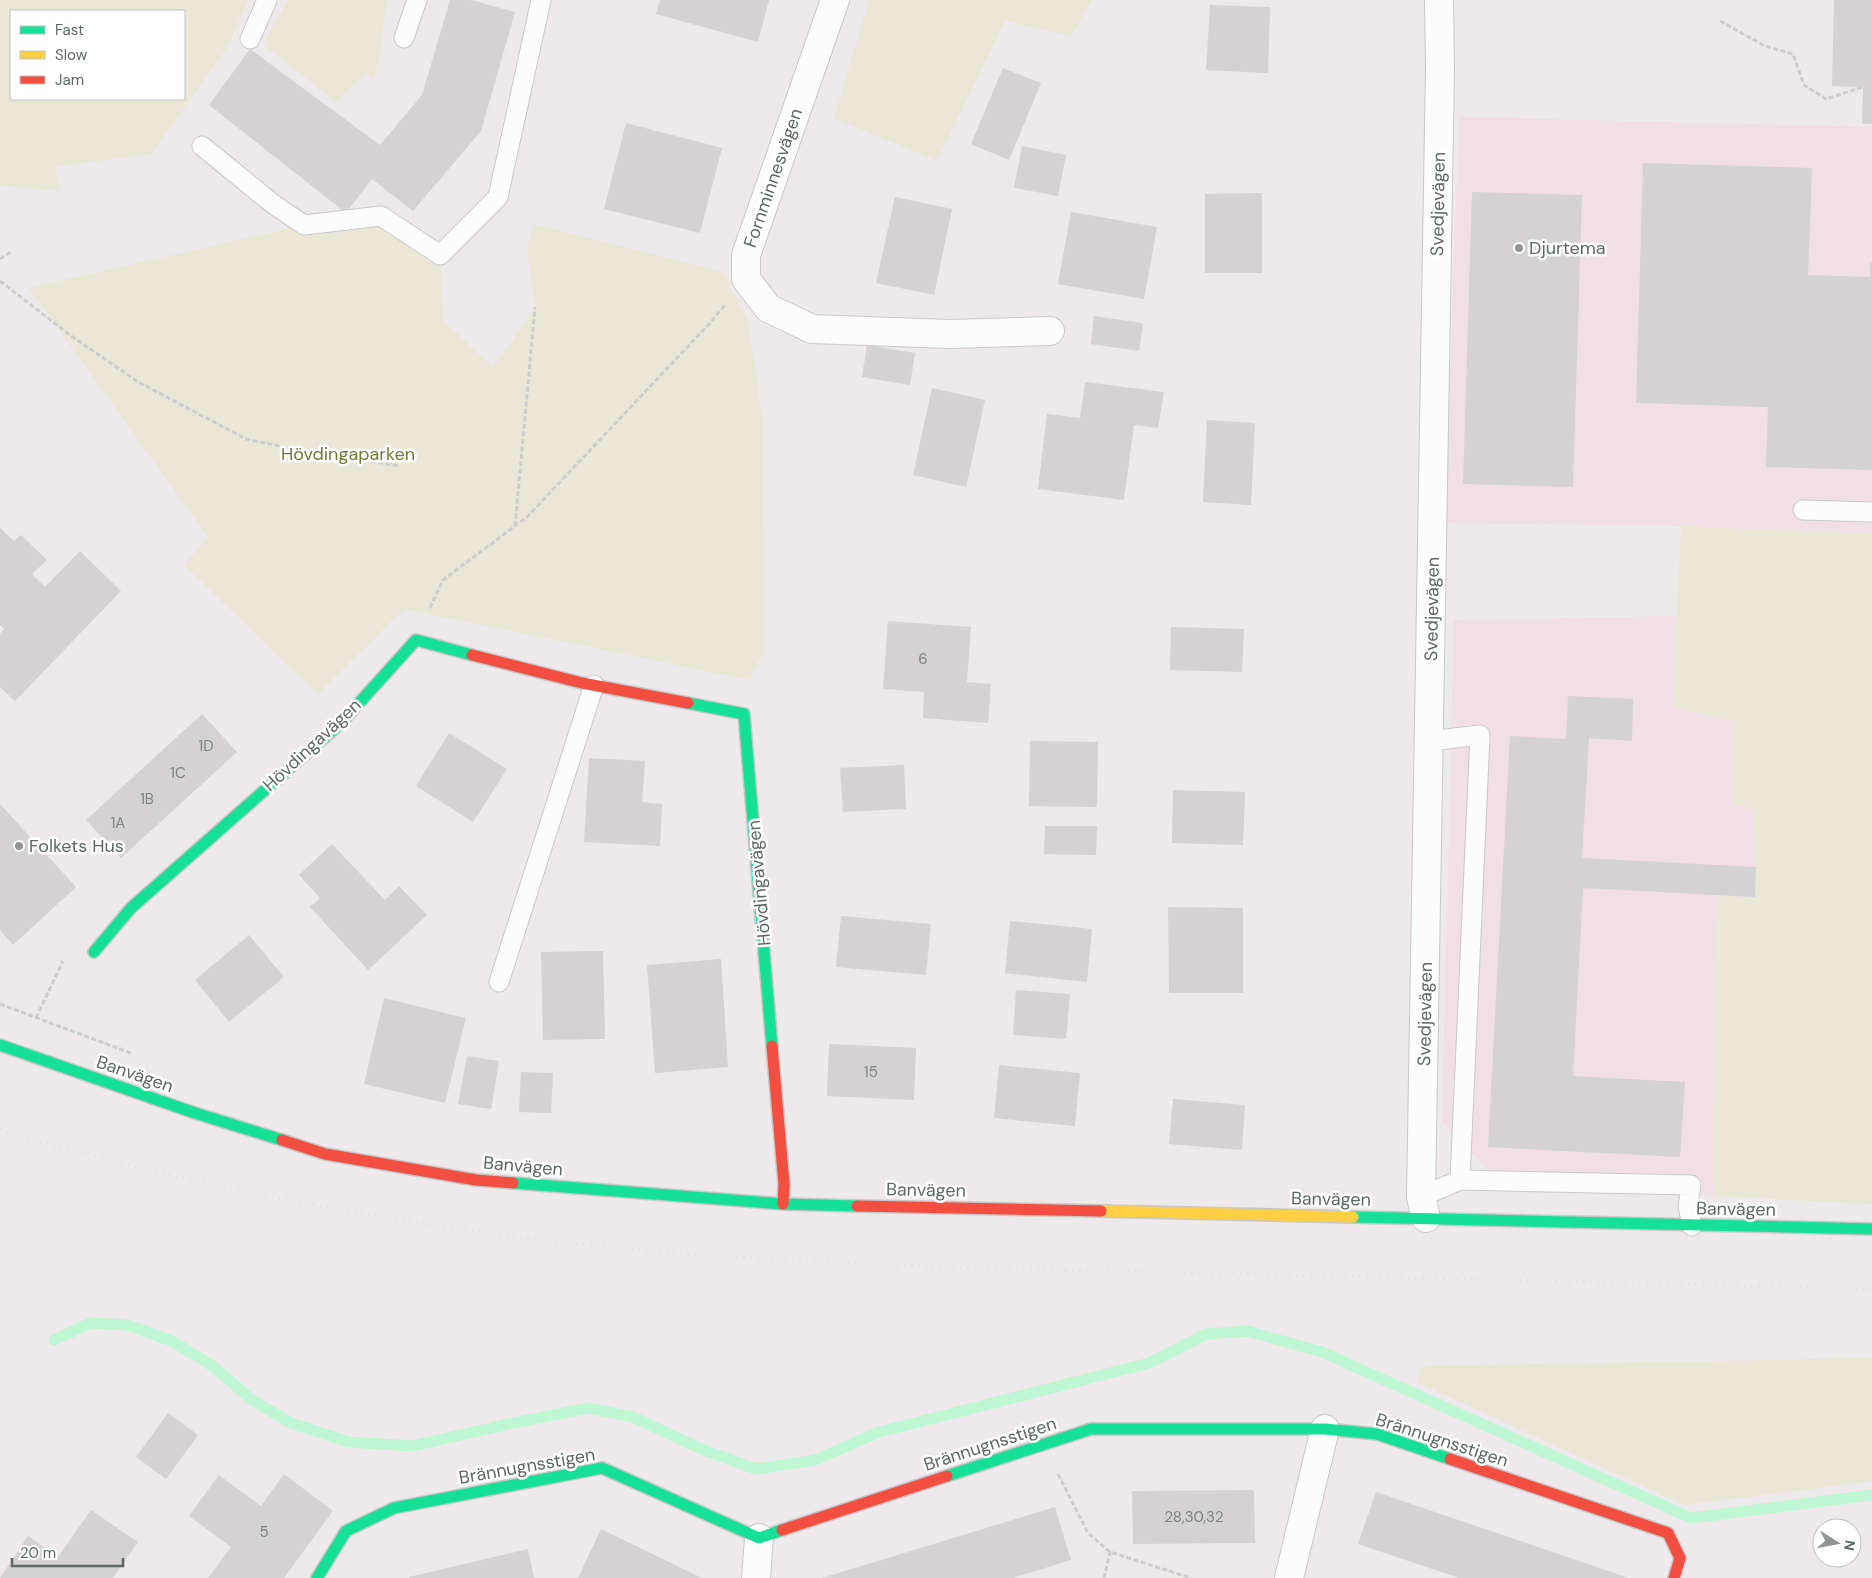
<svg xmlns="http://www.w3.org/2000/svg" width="1872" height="1578" font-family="'DM Sans',sans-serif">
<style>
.commercial{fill:#f0dfe4}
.green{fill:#eae7d6;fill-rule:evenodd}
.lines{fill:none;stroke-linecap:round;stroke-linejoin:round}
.stream{stroke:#bff6d4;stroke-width:11}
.building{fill:#d4d2d2}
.lane-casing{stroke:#c8c8c8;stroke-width:21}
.street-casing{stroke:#c8c8c8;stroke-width:30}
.fast-casing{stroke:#c7c7c7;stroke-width:14}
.slow-casing{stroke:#c7c7c7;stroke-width:14}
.jam-casing{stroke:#c7c7c7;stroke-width:14}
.path{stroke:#ccceca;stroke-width:3;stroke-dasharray:5 2.5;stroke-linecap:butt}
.lane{stroke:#fcfcfc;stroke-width:19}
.street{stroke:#fcfcfc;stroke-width:28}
.fast{stroke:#16e098;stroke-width:11}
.slow{stroke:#ffcf43;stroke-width:11}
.jam{stroke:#f24e42;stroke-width:11}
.rail{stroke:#e2e2e2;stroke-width:4;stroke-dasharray:1 6;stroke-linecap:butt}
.poi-dot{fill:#909493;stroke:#fff;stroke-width:2}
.labels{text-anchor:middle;stroke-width:5;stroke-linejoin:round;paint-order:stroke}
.number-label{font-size:15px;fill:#7d8380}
.street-label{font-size:18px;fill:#5e6763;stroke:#fff}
.poi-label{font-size:18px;fill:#5e6763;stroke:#fff;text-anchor:start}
.park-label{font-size:18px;fill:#787834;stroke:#fff}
</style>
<rect width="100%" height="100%" fill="#eee9eb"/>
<path class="commercial" d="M1459,117L1872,127V534L1681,526L1445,523Z
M1677,616L1673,708L1734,720L1733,803L1754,809L1756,867L1755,897L1717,896L1713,1196L1498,1180L1442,1121L1454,620Z"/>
<path class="green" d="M0,0H248L227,48L151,154L54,167L61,191L0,185ZM11,11H184V99H11Z
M288,0H387L379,60L373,79L365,73L336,102L263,44Z
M869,0H1092L1071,36L1005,21L937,161L834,118Z
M381,216L440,255L443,320L493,368L535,307L527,248L534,224L723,272L748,322L763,423L764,651L750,680L404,609L318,694L184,565L208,537L29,288L304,225Z
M1681,526L1872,534V1204L1713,1196L1717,895L1755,897L1756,867L1754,809L1733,804L1734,720L1673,708Z
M1872,1358V1481L1684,1505L1417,1382L1422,1366Z"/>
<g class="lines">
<path class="stream" d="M54,1340L90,1323L128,1325L172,1341L214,1367L252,1400L291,1423L349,1442L412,1446L513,1423L588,1408L633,1417L701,1449L756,1469L815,1460L879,1432L1149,1363L1206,1334L1247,1331L1322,1352L1691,1518L1872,1495"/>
</g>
<path class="building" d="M450,0H471L515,12L481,131L413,211L372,179L346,213L209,105L250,49L380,145L422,95Z
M660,0H769L758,42L656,14Z
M1834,0H1872V124H1862L1863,87L1832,86Z
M1210,5L1270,7L1268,73L1206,70Z
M1003,68L1041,83L1009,160L971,144Z
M626,123L722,148L700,233L604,209Z
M1022,146L1066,155L1058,196L1014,188Z
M1643,163L1812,168L1808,275L1870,277V263H1872V470L1766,467L1768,407L1636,403Z
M1472,192L1582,195L1573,487L1463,484Z
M1262,193V273H1205V194Z
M895,197L952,209L934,295L876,283Z
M1071,212L1157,227L1144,299L1058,284Z
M1094,316L1143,323L1139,351L1091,344Z
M867,345L915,353L910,385L862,377Z
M1085,382L1164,392L1158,428L1134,425L1124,500L1038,489L1047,414L1080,418Z
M932,388L985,400L966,487L913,475Z
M1207,420L1255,423L1251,505L1203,502Z
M0,528L14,541L21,535L47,560L32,574L45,587L80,551L121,591L15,701L0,687V634L4,629L0,625Z
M888,621L971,627L967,682L991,684L988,723L923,718L924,692L883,689Z
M1171,627L1244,629L1242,672L1170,670Z
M1568,696L1633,699L1632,741L1589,738L1582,858L1756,867L1755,897L1583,888L1573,1076L1685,1082L1680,1157L1488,1147L1510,736L1566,739Z
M202,714L237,752L121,858L86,820Z
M449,733L507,769L473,822L416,786Z
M1030,741L1098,742L1097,807L1029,806Z
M589,758L645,761L642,802L662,804L660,846L584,842Z
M904,765L906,809L843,812L840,768Z
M1173,790L1245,792L1243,845L1172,843Z
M0,804L76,887L13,945L0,930Z
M1045,826H1097L1096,855L1044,854Z
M332,844L385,900L399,886L427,915L368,970L310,907L320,898L299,875Z
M1168,907L1243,908V993H1169Z
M841,916L931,924L926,975L836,967Z
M1010,921L1092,929L1087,982L1005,973Z
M249,935L284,977L229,1022L195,980Z
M603,951L605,1039L543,1040L541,952Z
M721,959L728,1067L655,1073L647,965Z
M1016,990L1070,994L1066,1039L1013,1035Z
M384,998L466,1018L445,1103L364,1084Z
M829,1044L916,1048L914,1100L827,1096Z
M467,1056L499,1061L491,1109L458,1104Z
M999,1065L1080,1073L1075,1126L994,1118Z
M521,1072L553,1073L551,1113L519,1112Z
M1173,1099L1245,1105L1242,1150L1169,1144Z
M168,1413L198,1435L166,1479L136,1457Z
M284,1474L333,1511L284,1578H208L231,1547L189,1516L219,1475L261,1506Z
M1254,1490L1255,1543L1133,1544L1132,1491Z
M1376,1492L1629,1578H1459L1358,1544Z
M1055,1507L1071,1560L1013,1578H822Z
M91,1510L138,1542L113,1578H0L28,1536L58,1557Z
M601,1529L702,1578H578Z
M528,1549L534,1578H409V1577Z"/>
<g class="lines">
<defs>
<path id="lane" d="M404,38L417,0
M250,39L267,0
M202,146L273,204L304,225L381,216L440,255L498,197L541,0
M1803,510L1872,512
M499,982L594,685
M1460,1180L1691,1185L1688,1206L1692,1226
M1421,1197L1460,1180L1480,735L1430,741"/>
<path id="street" d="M835,0L746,255V279L768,308L812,329L950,334L1050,331
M1426,1218L1421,1197L1440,68L1439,0
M756,1578L759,1538
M1289,1578L1325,1429"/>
<path id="fast" d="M688,703L744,714L772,1046
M94,952L131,908L341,723L416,640L472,655
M0,1045L195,1113L282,1140
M513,1183L783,1204L857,1206
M1353,1217L1872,1229
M947,1476L1091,1429H1325L1377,1434L1450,1459
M317,1578L346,1531L394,1508L602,1468L759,1538L782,1530"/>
<path id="slow" d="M1101,1211L1353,1217"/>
<path id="jam" d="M472,655L582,683L688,703
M772,1046L784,1184L783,1204
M282,1140L325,1154L476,1180L513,1183
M857,1206L1101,1211
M1450,1459L1668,1533L1680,1558L1674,1578
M782,1530L947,1476"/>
</defs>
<use href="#lane" class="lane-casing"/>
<use href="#street" class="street-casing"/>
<use href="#fast" class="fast-casing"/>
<use href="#slow" class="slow-casing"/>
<use href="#jam" class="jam-casing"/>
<path class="path" d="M1720,21L1765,46L1793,54L1804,85L1826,99L1863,87
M0,259L11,252
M0,281L70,335L138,382L246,439L298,450L400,466
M515,526L535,307
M430,608L443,580L527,517L710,323L725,305
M0,1004L131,1053
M36,1018L63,961
M1058,1474L1088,1533L1110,1552L1191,1578
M1104,1578L1110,1552"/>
<use href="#lane" class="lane"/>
<use href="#street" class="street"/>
<use href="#fast" class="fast"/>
<use href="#slow" class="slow"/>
<use href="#jam" class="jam"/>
<path class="rail" d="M0,1130C212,1191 431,1232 651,1251C830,1267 1010,1268 1190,1273C1417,1278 1645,1283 1872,1289"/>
</g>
<g class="poi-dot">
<circle cx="1519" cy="248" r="5"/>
<circle cx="19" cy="846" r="5"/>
</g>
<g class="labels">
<g class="number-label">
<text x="923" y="664">6</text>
<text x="206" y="751">1D</text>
<text x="178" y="778">1C</text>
<text x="147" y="804">1B</text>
<text x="118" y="828">1A</text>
<text x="871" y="1077">15</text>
<text x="1194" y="1522">28,30,32</text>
<text x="264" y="1537">5</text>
</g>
<g class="street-label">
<text transform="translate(773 178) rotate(-71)" y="6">Fornminnesvägen</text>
<text transform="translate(1438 204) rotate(-89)" y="6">Svedjevägen</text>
<text transform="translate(1432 609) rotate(-89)" y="6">Svedjevägen</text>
<text transform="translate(312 745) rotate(-43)" y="6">Hövdingavägen</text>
<text transform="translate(759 883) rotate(-95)" y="6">Hövdingavägen</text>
<text transform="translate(1425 1014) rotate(-89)" y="6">Svedjevägen</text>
<text transform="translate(135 1074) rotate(19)" y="6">Banvägen</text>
<text transform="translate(523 1166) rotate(5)" y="6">Banvägen</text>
<text transform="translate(926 1190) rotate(1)" y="6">Banvägen</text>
<text transform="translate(1331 1199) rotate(1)" y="6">Banvägen</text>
<text transform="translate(1736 1209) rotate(1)" y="6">Banvägen</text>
<text transform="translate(1442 1440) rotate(18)" y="6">Brännugnsstigen</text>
<text transform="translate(990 1444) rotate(-18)" y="6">Brännugnsstigen</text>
<text transform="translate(527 1466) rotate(-10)" y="6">Brännugnsstigen</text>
</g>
<g class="poi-label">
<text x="1529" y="254">Djurtema</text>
<text x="29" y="852">Folkets Hus</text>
</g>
<g class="park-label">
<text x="348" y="460">Hövdingaparken</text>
</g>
</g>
<rect x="10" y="10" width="175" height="90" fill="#ffffff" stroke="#bfc2c1"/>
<rect x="20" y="26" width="25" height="8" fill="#16e098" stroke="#bfc2c1"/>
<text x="55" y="35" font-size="15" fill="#5e6763">Fast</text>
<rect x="20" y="51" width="25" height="8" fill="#ffcf43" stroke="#bfc2c1"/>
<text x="55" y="60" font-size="15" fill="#5e6763">Slow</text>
<rect x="20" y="76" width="25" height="8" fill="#f24e42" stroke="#bfc2c1"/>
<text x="55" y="85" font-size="15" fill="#5e6763">Jam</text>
<g transform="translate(1837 1543) rotate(101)"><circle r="24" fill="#ffffff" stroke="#bfc2c1"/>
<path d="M0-4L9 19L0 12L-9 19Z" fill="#909493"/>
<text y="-8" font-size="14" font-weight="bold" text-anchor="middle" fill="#5e6763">N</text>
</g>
<path d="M12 1558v8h111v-8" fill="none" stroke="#5e6763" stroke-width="2.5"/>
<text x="20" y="1558" font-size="15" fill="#5e6763" stroke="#ffffff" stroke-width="4" paint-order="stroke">20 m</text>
</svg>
